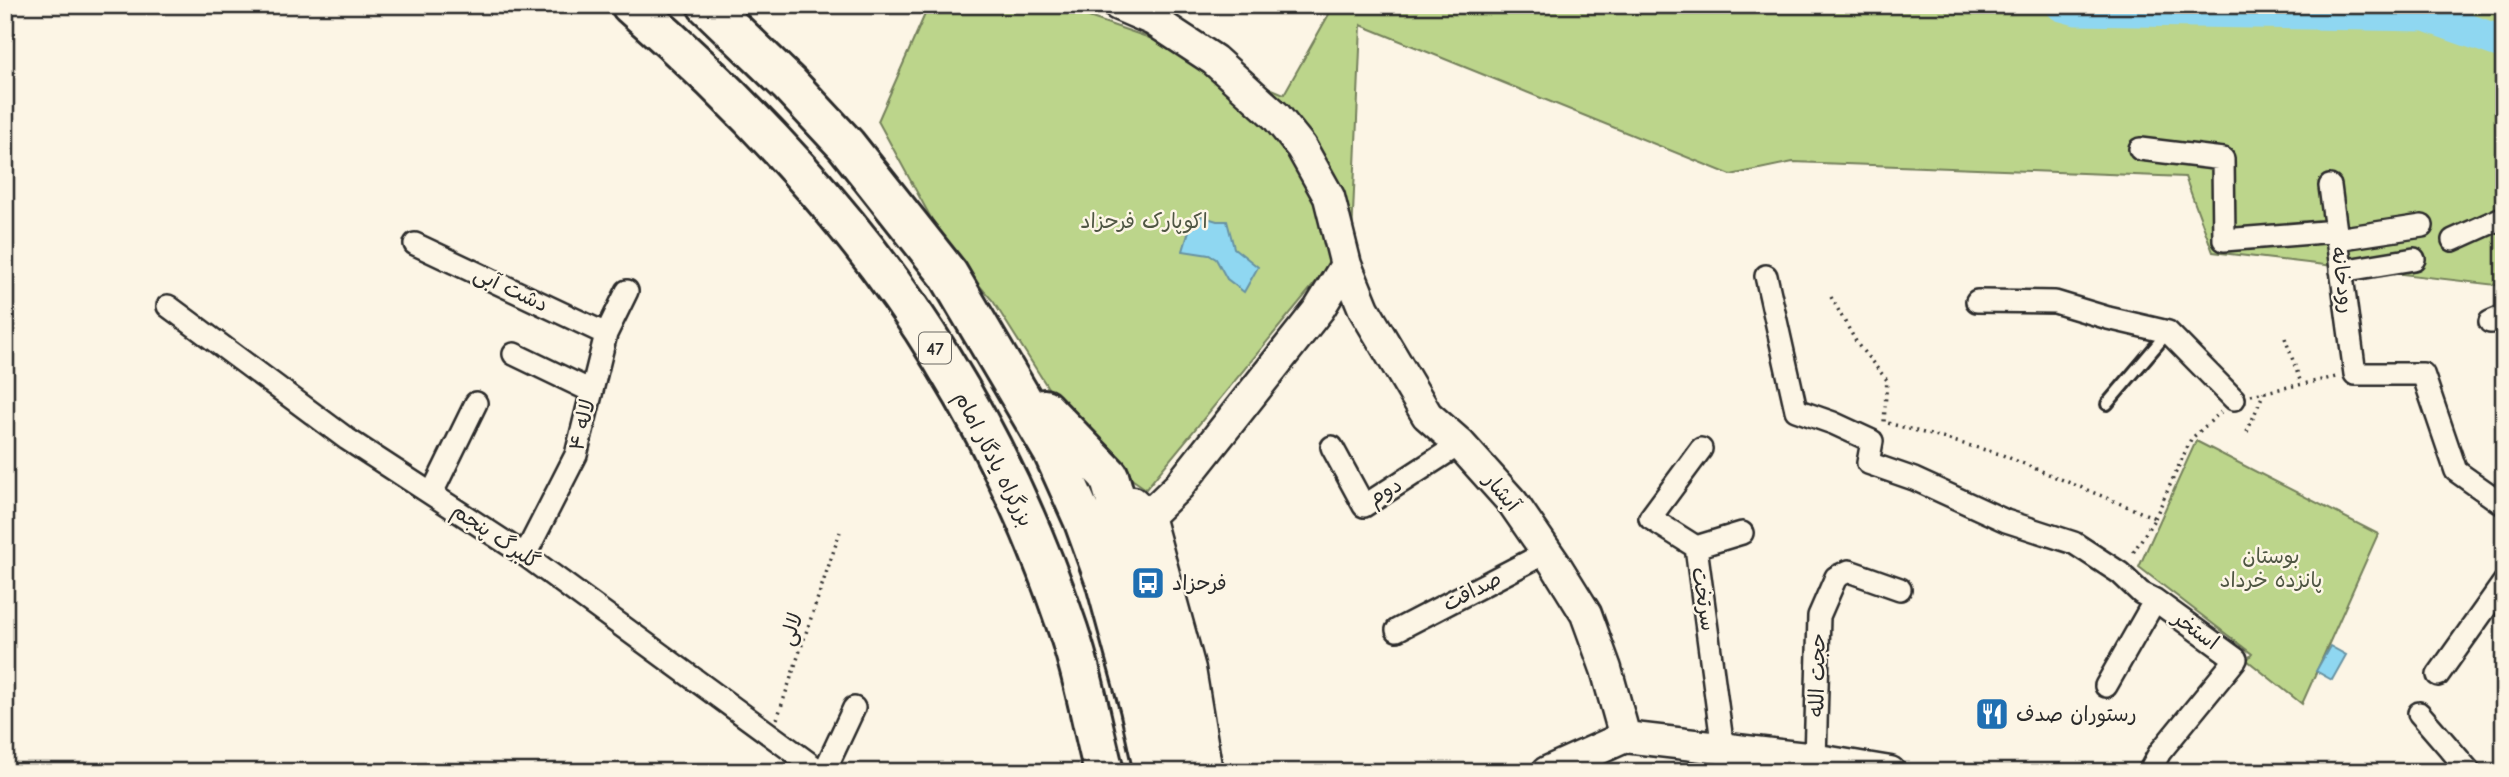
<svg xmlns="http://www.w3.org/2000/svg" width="2509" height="777" font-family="'Comic Neue','Playpen Sans Arabic',sans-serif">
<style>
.green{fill:#bcd58b;stroke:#74805b;stroke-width:2}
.water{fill:#8fd7f1;stroke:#6792a2;stroke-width:2}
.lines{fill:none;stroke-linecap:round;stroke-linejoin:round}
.river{stroke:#8fd7f1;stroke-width:33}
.lane-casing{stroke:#2b2b2b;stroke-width:16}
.street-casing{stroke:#2b2b2b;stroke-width:26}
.secondary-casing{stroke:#2b2b2b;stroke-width:35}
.highway-casing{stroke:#2b2b2b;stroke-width:44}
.path{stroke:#2b2b2b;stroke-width:3.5;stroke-dasharray:2 5;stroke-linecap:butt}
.lane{stroke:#fcf5e5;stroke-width:10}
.street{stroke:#fcf5e5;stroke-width:21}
.secondary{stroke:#fcf5e5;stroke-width:30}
.highway{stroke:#fcf5e5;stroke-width:38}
.labels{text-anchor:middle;stroke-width:5;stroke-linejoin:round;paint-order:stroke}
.shield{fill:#fcf5e5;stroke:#6a6863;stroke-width:2}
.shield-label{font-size:19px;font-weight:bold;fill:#2b2b2b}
.park-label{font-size:21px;fill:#4f5643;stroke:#fcf5e5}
.street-label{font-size:21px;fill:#2b2b2b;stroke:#fcf5e5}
.poi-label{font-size:21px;fill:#2b2b2b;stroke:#fcf5e5;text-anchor:start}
</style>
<rect width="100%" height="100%" fill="#fcf5e5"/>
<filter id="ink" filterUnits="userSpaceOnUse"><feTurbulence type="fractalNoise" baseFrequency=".0143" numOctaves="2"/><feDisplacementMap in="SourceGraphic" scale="14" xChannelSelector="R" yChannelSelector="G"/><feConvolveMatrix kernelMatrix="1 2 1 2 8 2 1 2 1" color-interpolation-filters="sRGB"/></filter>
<g filter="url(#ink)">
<path class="green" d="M929,5H1054L1147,37L1284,94L1329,14L1315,5H2504V286L2213,252L2185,177L1793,162L1731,175L1361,25L1352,238L1146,489L1113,466L1062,410L993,301L964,268L937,229L878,121Z
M2196,441L2378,534L2302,704L2247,660L2252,654L2139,567Z"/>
<path class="water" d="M1194,214L1217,221H1227L1234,248L1258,267L1244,292L1227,279L1216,259L1209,255L1183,251Z
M2330,646L2346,655L2332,680L2316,671Z"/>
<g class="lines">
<path class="river" d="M2062,5L2077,9L2425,15L2504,43"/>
<defs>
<path id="lane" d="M2107,404L2168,332"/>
<path id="street" d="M2140,149L2223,159L2224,240L2336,231
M2330,186L2355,374H2423L2456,471L2504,505
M2337,239L2422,226
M2453,240L2504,217
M415,244L606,334
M2341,271L2414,259
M1766,276L1796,410L1833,423L1872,441L1868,463L1914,479L2006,521L2074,543L2120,573L2141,593L2155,600L2236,659L2160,752L2149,772
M1977,301L2055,302L2108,318L2168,332L2234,399
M168,306L347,439L525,555L821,772
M2490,322L2504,316
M514,354L591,391
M1332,447L1364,506L1460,444
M1701,449L1650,518L1696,547L1723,749
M432,493L476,403
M1696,547L1742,533
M525,555L576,455L606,334L627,291
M1397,630L1547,552
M2438,675L2504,582
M2106,686L2155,600
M2419,713L2470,772
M1815,760L1819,616L1836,577L1849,571L1900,589
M824,772L854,708"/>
<path id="secondary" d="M1118,5L1153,20L1214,60L1276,116L1301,147L1329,197L1346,265L1364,309L1427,415L1460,444L1513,503L1555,564L1586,614L1606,669L1625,737
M1133,502L1148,516L1190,669L1207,772
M1148,516L1179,486L1319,309L1346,265
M1625,737L1806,758L1890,772
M1547,772L1625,737"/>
<path id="highway" d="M631,5C745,104 864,230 942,359C992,440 1033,527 1064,618C1082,667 1091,721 1104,772
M707,5L789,84L846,145L948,274L1053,452L1083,519L1105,580L1140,708L1154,772
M1044,409L1109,476L1168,684L1173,720V772"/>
</defs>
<use href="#lane" class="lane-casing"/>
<use href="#street" class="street-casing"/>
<use href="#secondary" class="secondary-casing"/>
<use href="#highway" class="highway-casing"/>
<path class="path" d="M1831,297L1858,345L1887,380L1884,422L2000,454L2155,518L2131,556
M2285,338L2301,383
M2251,395L2336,377
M2247,432L2264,392
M2155,518L2191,439L2221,412
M777,719L840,532"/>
<use href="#lane" class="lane"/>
<use href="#street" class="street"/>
<use href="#secondary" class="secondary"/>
<use href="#highway" class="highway"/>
</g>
</g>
<defs>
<symbol id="bus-square" viewBox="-11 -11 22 22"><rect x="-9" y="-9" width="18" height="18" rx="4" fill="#1f6fb2" stroke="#fcf5e5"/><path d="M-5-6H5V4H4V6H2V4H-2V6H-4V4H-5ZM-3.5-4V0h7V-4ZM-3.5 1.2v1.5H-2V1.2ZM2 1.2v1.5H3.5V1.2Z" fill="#fff"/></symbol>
<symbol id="restaurant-square" viewBox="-11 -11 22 22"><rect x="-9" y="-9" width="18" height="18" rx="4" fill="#1f6fb2" stroke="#fcf5e5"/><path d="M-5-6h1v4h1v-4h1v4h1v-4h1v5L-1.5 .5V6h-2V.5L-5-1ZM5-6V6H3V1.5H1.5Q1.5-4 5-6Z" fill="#fff"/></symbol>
</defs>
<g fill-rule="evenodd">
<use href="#bus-square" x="1129" y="564" width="38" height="38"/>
<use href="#restaurant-square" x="1973" y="695" width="38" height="38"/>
</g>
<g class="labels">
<rect class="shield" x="919" y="332.5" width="32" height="31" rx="5"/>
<g class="shield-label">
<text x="935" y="355">47</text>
</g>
<g class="park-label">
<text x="1144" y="228">اکوپارک فرحزاد</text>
<text x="2271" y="563">بوستان<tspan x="2271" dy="24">پانزده خرداد</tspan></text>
</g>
<g class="street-label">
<text transform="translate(2343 280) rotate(82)" y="7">رودخانه</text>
<text transform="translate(511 289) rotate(25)" y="7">دشت آبی</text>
<text transform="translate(582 425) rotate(-76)" y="7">لاله ۴</text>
<text transform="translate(994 459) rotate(63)" y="7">بزرگراه یادگار امام</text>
<text transform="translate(1385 491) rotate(-29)" y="7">دوم</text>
<text transform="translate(1502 492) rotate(50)" y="7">آبشار</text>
<text transform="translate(496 536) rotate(34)" y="7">گلبرگ پنجم</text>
<text transform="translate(1472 591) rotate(-27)" y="7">صداقت</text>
<text transform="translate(1704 599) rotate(81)" y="7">سرتخت</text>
<text transform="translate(791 629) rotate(-71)" y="7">لالی</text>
<text transform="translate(2196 630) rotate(36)" y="7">استخر</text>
<text transform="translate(1817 675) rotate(-89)" y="7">حجت الله</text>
</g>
<g class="poi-label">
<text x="1172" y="590">فرحزاد</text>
<text x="2016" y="721">رستوران صدف</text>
</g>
</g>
<rect width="2509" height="777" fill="none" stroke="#fcf5e5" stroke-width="28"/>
<rect x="14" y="14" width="2481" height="749" fill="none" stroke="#2b2b2b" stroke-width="2.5" filter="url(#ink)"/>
</svg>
